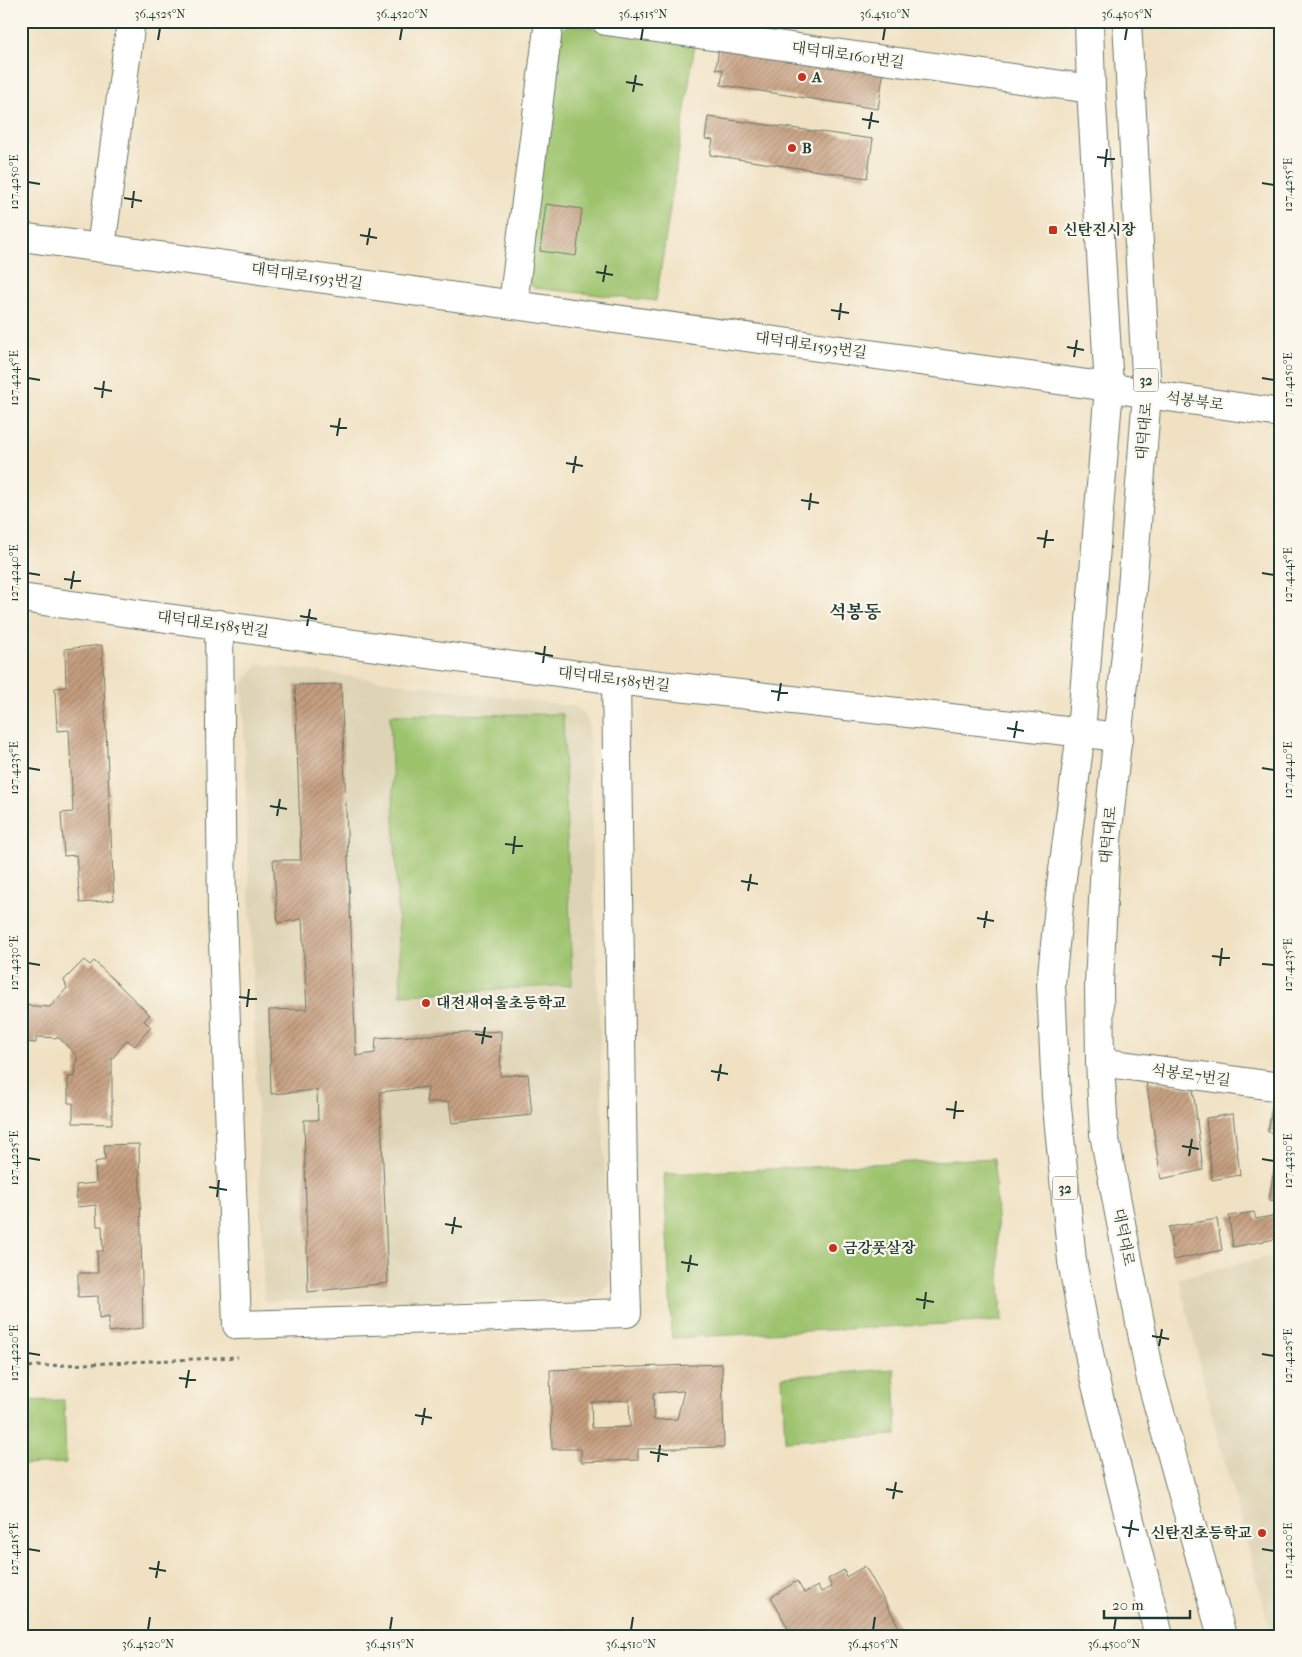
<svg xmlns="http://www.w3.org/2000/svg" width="1302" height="1657" font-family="'IM FELL French Canon','Noto Serif KR',serif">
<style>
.built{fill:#ded4b5}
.green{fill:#9dc36d;stroke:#5e8050}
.building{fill:url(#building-hatch);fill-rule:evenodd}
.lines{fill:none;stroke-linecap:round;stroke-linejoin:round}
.minor-casing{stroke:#687666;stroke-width:30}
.primary-casing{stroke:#687666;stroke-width:30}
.path{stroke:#687666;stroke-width:3;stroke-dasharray:4 4;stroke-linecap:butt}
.minor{stroke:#fff;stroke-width:28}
.primary{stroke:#fff;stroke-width:28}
.ticks{fill:none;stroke:#1f3d34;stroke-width:2}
.poi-dot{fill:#c8321e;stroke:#fbf7ec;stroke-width:2}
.labels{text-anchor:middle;stroke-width:4.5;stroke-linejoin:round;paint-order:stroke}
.shield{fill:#fbf7ec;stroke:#61756b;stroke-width:1}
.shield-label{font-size:14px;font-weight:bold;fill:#1f3d34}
.street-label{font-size:15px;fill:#1f3d34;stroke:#fbf7ec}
.poi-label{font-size:15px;font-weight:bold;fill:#1f3d34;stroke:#fbf7ec;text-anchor:start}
.quarter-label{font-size:18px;font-weight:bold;fill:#1f3d34;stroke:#fbf7ec}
.neatline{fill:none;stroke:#1f3d34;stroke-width:2}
.ticks-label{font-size:12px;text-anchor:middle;fill:#1f3d34}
</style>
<defs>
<pattern id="building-hatch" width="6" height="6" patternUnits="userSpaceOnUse" patternTransform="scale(1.25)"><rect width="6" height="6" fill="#c59d7e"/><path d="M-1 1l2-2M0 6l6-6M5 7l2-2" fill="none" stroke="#9f8168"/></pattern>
</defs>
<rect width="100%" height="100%" fill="#fbf7ec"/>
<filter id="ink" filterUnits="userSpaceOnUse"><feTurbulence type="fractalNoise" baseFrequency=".02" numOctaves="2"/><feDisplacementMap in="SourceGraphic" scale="10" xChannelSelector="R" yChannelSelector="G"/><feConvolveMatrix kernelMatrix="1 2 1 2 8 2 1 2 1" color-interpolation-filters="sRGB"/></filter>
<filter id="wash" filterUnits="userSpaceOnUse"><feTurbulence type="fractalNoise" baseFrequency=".0096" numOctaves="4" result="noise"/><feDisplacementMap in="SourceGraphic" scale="20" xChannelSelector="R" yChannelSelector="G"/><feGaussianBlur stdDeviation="1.12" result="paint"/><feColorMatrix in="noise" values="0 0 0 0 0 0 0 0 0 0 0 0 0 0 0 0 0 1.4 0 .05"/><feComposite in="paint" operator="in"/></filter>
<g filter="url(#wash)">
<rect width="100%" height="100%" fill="#f0e1c3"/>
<path class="built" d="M259,664L577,707L588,720L609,1285L595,1298L264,1301L242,683Z
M1281,1254V1636H1272L1216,1430L1179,1278Z"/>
<path class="green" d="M570,25L695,43L656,301L534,288L518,273L550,35Z
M563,714L572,985L401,995L390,715Z
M994,1158L1002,1321L672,1338L664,1174Z
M894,1369L897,1435L785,1441L782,1377Z
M64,1400L66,1463L21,1465V1401Z"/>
<g id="blocks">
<path class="building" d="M719,47L884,69L878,109L721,85L723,70L716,69Z
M708,117L873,139L867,178L710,155L713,140L705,139Z
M546,204L582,209L576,256L540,251Z
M102,645L114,900L80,903L76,855L64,856L61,813L73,812L69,730L57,731L55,688L66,687L65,649Z
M341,684L356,1056L375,1053L376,1038L501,1031L500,1076L528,1074L532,1115L452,1123L449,1102H426L428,1087L380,1092L388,1283L308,1292L304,1120H318L317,1090L271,1094L269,1010L307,1009L302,919L278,923L273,860H301L295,685Z
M84,960L90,965L94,961L150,1015L144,1021L151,1027L135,1046L127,1040L112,1059V1124L73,1123V1103H68V1077H75L77,1056L59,1038L36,1037V1043L21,1042V1005L50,1007L67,988L64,980Z
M1146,1081L1193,1088L1203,1170L1161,1179Z
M1273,1102L1281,1103V1134L1268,1132Z
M1233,1114L1240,1175L1212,1180L1206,1118Z
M139,1144L143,1328L109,1332V1317L99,1319L98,1296L78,1297V1273H98L97,1251H103L102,1226H97L96,1205L77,1207L76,1185L96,1183L95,1162L105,1160L104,1145Z
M1278,1145H1281V1201L1269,1200Z
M1254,1212L1256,1219L1278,1215L1281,1238L1233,1247L1229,1216Z
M1217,1219L1222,1250L1173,1260L1169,1227Z
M722,1364L724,1447L638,1449V1460L581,1462V1449H552L550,1370ZM684,1391L677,1419L654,1420L653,1393ZM629,1400L630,1427L592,1428L591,1402Z
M865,1566L904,1636H792L771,1597L797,1581L804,1593L818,1586L821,1592L832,1587L828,1579L844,1570L846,1577Z"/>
</g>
</g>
<g filter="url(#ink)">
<use href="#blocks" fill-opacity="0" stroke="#687666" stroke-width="1"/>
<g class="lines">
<defs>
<path id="minor" d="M606,21L1091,89
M21,237L1109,387L1147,394L1281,413
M101,248L131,21
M513,304L549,21
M21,598L616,680L1119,737
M219,624L222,914L237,1325L627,1313L623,1181L616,680
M1100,1062L1281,1087"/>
<path id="primary" d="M1089,21L1091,89L1109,387L1081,732L1061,886L1051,984L1056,1096L1072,1261L1092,1369L1159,1636
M1127,21L1147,394L1130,614L1105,860L1099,984L1100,1062L1104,1134L1151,1380L1222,1636"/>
</defs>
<use href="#minor" class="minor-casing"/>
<use href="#primary" class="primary-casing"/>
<path class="path" d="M21,1367L238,1357"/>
<use href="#minor" class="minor"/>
<use href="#primary" class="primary"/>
</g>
</g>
<path class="ticks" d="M158,40L160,28M400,40L402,28M641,40L643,28M883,40L885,28M1125,40L1127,28M626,82L643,85M633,92L636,75M862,119L879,122M869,129L872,112M1097,157L1115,159M1105,167L1107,149M28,182L40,184M1262,183L1274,185M124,198L142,201M132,208L134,191M360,235L377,238M367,245L370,228M596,272L613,275M603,282L606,265M831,310L849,313M839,320L841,303M1067,347L1084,350M1074,357L1077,340M28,378L40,380M1262,378L1274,380M94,388L112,391M102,398L104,381M330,426L347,428M337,436L340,418M566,463L583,466M573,473L576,456M801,500L819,503M809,510L811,493M1037,538L1054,540M1044,548L1047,530M28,573L40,575M1262,573L1274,575M64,579L81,581M71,589L74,571M300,616L317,619M307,626L310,609M535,653L553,656M543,663L545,646M771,691L788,693M778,701L781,683M1007,728L1024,731M1014,738L1017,721M28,768L40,770M1262,768L1274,770M270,806L287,809M277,816L280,799M505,844L523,846M513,854L515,836M741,881L758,884M748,891L751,874M977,918L994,921M984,928L987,911M1212,956L1230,958M28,963L40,965M1262,964L1274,965M1220,966L1222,948M239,997L257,999M247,1007L249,989M475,1034L492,1037M482,1044L485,1027M711,1071L728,1074M718,1081L721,1064M946,1109L964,1111M954,1119L956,1101M1182,1146L1199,1149M1189,1156L1192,1139M28,1158L40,1160M1262,1159L1274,1161M209,1187L227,1190M217,1197L219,1180M445,1224L462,1227M452,1234L455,1217M681,1262L698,1265M688,1272L691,1255M916,1299L934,1302M924,1309L926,1292M1152,1336L1169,1339M1159,1346L1162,1329M28,1353L40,1355M1262,1354L1274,1356M179,1378L196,1380M186,1388L189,1370M415,1415L432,1418M422,1425L425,1408M650,1452L668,1455M658,1462L660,1445M886,1489L903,1492M893,1499L896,1482M1122,1527L1139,1530M1129,1537L1132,1520M28,1549L40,1551M1262,1549L1274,1551M149,1568L166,1571M156,1578L159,1561M148,1630L150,1617M390,1630L392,1617M631,1630L633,1617M873,1630L875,1617M1114,1630L1116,1617"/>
<g class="poi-dot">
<circle cx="802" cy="77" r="5"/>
<circle cx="792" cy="148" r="5"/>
<rect x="1048" y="225" width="10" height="10" rx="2.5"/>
<circle cx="426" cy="1003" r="5"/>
<circle cx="833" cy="1248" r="5"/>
<circle cx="1262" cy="1533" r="5"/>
</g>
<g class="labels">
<g class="shield">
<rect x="1133.5" y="368.5" width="25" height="23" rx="4"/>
<rect x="1052.5" y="1176.5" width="25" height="23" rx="4"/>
</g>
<g class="shield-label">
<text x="1146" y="385">32</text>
<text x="1065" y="1193">32</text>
</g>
<g class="street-label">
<text transform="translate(848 55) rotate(8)" y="5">대덕대로1601번길</text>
<text transform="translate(307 276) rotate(8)" y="5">대덕대로1593번길</text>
<text transform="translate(811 345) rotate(8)" y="5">대덕대로1593번길</text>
<text transform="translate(1195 401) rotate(8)" y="5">석봉북로</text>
<text transform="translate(1144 431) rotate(-85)" y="5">대덕대로</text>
<text transform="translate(213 624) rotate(8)" y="5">대덕대로1585번길</text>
<text transform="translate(614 679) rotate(7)" y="5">대덕대로1585번길</text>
<text transform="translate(1108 835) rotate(-84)" y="5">대덕대로</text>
<text transform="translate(1191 1075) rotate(8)" y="5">석봉로7번길</text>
<text transform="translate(1124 1237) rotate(79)" y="5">대덕대로</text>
</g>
<g class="poi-label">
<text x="812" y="82">A</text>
<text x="802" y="153">B</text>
<text x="1063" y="235">신탄진시장</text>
<text x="436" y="1008">대전새여울초등학교</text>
<text x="843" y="1253">금강풋살장</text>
<text x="1252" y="1538" text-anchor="end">신탄진초등학교</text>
</g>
<g class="quarter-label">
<text x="855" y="618">석봉동</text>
</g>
</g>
<rect width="1302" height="1657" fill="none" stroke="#fbf7ec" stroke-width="55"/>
<path d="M1104 1610v8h86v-8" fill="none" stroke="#1f3d34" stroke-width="2.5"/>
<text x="1112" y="1610" font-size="15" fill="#1f3d34" stroke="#fbf7ec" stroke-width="4" paint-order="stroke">20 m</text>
<rect x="28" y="28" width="1246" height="1602" class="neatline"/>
<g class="ticks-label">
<text x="160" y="18">36.4525°N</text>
<text x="402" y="18">36.4520°N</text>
<text x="643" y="18">36.4515°N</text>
<text x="885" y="18">36.4510°N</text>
<text x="1127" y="18">36.4505°N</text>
<text transform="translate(14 182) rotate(-90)" y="4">127.4250°E</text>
<text transform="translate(1288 185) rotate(-90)" y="4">127.4255°E</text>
<text transform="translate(14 378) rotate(-90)" y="4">127.4245°E</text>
<text transform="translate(1288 380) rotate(-90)" y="4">127.4250°E</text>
<text transform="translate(14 573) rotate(-90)" y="4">127.4240°E</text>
<text transform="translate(1288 575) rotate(-90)" y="4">127.4245°E</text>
<text transform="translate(14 768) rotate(-90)" y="4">127.4235°E</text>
<text transform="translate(1288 770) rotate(-90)" y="4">127.4240°E</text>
<text transform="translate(14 963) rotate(-90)" y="4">127.4230°E</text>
<text transform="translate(1288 965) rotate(-90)" y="4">127.4235°E</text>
<text transform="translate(14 1158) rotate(-90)" y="4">127.4225°E</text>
<text transform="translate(1288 1161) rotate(-90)" y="4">127.4230°E</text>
<text transform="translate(14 1353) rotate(-90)" y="4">127.4220°E</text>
<text transform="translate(1288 1356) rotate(-90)" y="4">127.4225°E</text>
<text transform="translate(14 1549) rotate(-90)" y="4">127.4215°E</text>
<text transform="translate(1288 1551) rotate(-90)" y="4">127.4220°E</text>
<text x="148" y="1648">36.4520°N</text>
<text x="390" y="1648">36.4515°N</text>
<text x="631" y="1648">36.4510°N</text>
<text x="873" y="1648">36.4505°N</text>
<text x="1114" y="1648">36.4500°N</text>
</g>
</svg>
